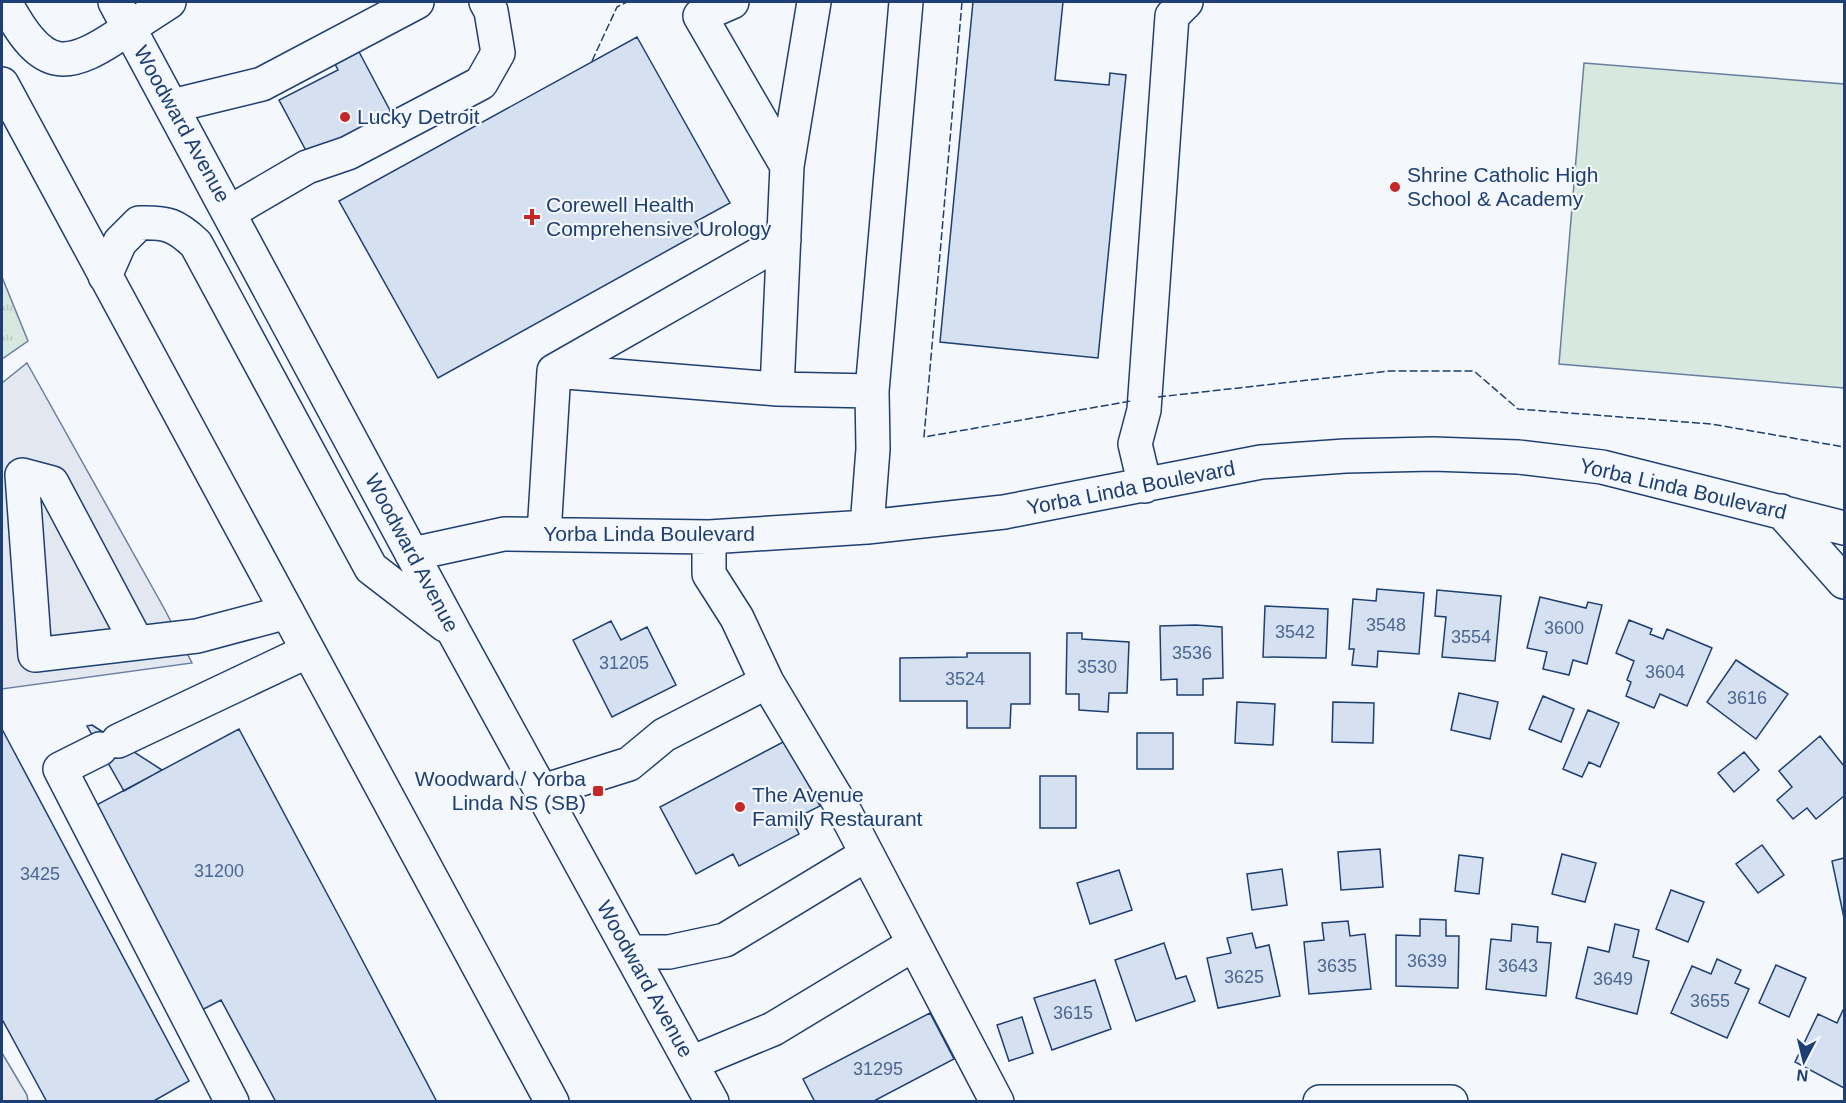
<svg xmlns="http://www.w3.org/2000/svg" width="1846" height="1103" font-family="Arial,sans-serif">
<style>
.park{fill:url(#park-tufts);stroke:#687fa3;stroke-width:1.5}
.garden{fill:#d7e8df;stroke:#687fa3;stroke-width:1.5}
.parking{fill:#e3e8f0;stroke:#687fa3;stroke-width:1.5}
.building{fill:#d5e0f0;stroke:#1d3f73;stroke-width:1.5}
.lines{fill:none;stroke-linecap:round;stroke-linejoin:round}
.minor-casing{stroke:#1d3f73;stroke-width:36}
.major-casing{stroke:#1d3f73;stroke-width:36}
.minor{stroke:#f4f7fb;stroke-width:33}
.major{stroke:#f4f7fb;stroke-width:33}
.fence{stroke:#1d3f73;stroke-width:1.5;stroke-dasharray:8 3;stroke-linecap:butt}
.poi-dot{fill:#c62828;stroke:#f4f7fb;stroke-width:2}
.labels{text-anchor:middle;stroke-width:4.5;stroke-linejoin:round;paint-order:stroke}
.number-label{font-size:18px;fill:#4b6792}
.poi-label{font-size:21px;fill:#1d3f73;stroke:#f4f7fb;text-anchor:start}
.street-label{font-size:21px;fill:#1d3f73;stroke:#f4f7fb}
</style>
<defs>
<pattern id="park-tufts" width="24" height="20" patternUnits="userSpaceOnUse" patternTransform="scale(1.5)"><rect width="24" height="20" fill="#d7e8df"/><path d="M3 7l-1-3M5 7V3M7 7l1-3M15 17l-1-3M17 17v-4M19 17l1-3" fill="none" stroke="#b8c8c3"/></pattern>
</defs>
<rect width="100%" height="100%" fill="#f4f7fb"/>
<path class="park" d="M2,277L28,341L2,359Z"/>
<path class="garden" d="M1584,63L1844,84V388L1559,364Z"/>
<path class="parking" d="M27,363L165,610L192,663L2,689V383Z
M2,1053L27,1095L28,1101H2Z"/>
<path class="building" d="M973,2H1063L1055,80L1109,85L1110,73L1126,75L1098,358L940,342Z
M637,37L730,203L695,222L701,232L438,378L339,201Z
M357,48L394,118L311,160L279,100L338,70L333,60Z
M1377,589L1424,593L1419,654L1378,651L1377,667L1352,665L1354,649H1349L1353,599L1376,601Z
M1437,590L1501,596L1495,661L1442,657L1446,617L1435,616Z
M1540,597L1586,608L1588,602L1602,605L1587,664L1573,660L1569,675L1543,669L1547,652L1527,648Z
M1265,606L1328,609L1326,658L1263,657Z
M1629,620L1652,629L1650,634L1663,639L1667,629L1712,648L1687,706L1660,694L1654,708L1626,696L1631,682L1627,680L1634,661L1616,653Z
M611,621L621,640L647,627L676,685L612,717L573,640Z
M1196,625L1222,627L1223,678L1203,679V695H1177V679L1161,680L1160,626Z
M1067,633H1082V639L1129,642L1127,693H1109L1108,712L1079,710V694H1066Z
M967,653H1030V704H1011L1010,728H967V701H900V658L967,657Z
M1736,660L1788,694L1756,739L1707,702Z
M1459,693L1498,702L1490,739L1451,730Z
M1543,696L1574,709L1561,742L1529,729Z
M1237,702L1275,704L1273,745L1235,743Z
M1333,702L1374,703L1373,743L1332,742Z
M1588,710L1619,723L1600,767L1589,762L1582,777L1563,769Z
M92,725L162,770L124,791L87,726Z
M2,729L189,1081L152,1102H47L2,1019Z
M239,729L348,933L437,1102H276L221,1000L198,1012L89,809Z
M1137,733H1173V769H1137Z
M1820,736L1844,766V796L1816,819L1807,808L1793,819L1777,800L1792,787L1779,771Z
M785,741L820,806L792,820L799,834L739,866L733,854L696,874L660,807Z
M1744,752L1759,770L1734,792L1718,773Z
M1040,776H1076V828H1040Z
M1762,845L1784,875L1758,893L1736,864Z
M1380,849L1383,887L1341,890L1338,852Z
M1562,854L1596,863L1585,902L1552,894Z
M1459,855L1483,858L1479,894L1455,891Z
M1844,858V918L1832,861Z
M1282,869L1287,905L1252,910L1247,874Z
M1119,870L1132,910L1090,924L1077,883Z
M1671,890L1704,902L1688,942L1656,929Z
M1420,919L1446,920V936H1459L1458,988L1396,986V935L1420,936Z
M1348,921L1350,936L1365,934L1371,989L1309,994L1304,942L1324,940L1322,923Z
M1512,924L1538,927L1537,942L1551,943L1546,996L1486,989L1491,939L1511,941Z
M1615,924L1639,930L1633,957L1649,961L1637,1014L1576,998L1588,947L1609,952Z
M1252,933L1256,948L1269,945L1280,996L1218,1008L1207,958L1231,953L1227,938Z
M1164,943L1176,979L1186,976L1195,1001L1136,1021L1115,960Z
M1717,959L1741,970L1735,983L1749,989L1727,1038L1671,1013L1692,966L1711,974Z
M1776,965L1806,978L1789,1017L1759,1003Z
M1095,980L1111,1029L1052,1050L1034,998Z
M1843,1010H1844V1088L1795,1062L1818,1014L1837,1023Z
M930,1013L954,1059L872,1102H815L803,1079Z
M1022,1017L1033,1053L1009,1061L997,1025Z"/>
<g class="lines">
<defs>
<path id="minor" d="M732,2L700,16L787,166L777,389L872,391
M129,28L169,2
M172,106L262,84L417,2
M787,166L814,2
M230,212L307,167L348,153L481,83L498,53L491,11L486,2
M777,389L554,371L784,240
M1145,486L1135,444L1144,410L1172,16L1186,2
M1781,511L1844,582
M867,527L873,449L872,391L906,2
M544,534L554,371
M709,537V574L737,618L767,682L846,814L997,1102
M412,554L504,534L709,537L867,527L1004,512L1261,462L1345,456L1433,454L1518,457L1602,467L1844,528
M137,643L52,483L22,475L35,655L197,636L287,612
M118,741L308,651
M100,749L60,769L232,1102
M543,791L629,764L664,735L767,682
M631,952H669L725,940L867,854
M691,1063L773,1029L914,944
M1320,1102H1451"/>
<path id="major" d="M5,2C43,74 66,72 129,28
M115,2L454,632L712,1102
M2,84L552,1102
M105,276L120,242L139,223C167,222 176,225 196,244L371,568L445,625"/>
</defs>
<use href="#minor" class="minor-casing"/>
<use href="#major" class="major-casing"/>
<use href="#minor" class="minor"/>
<use href="#major" class="major"/>
<path class="fence" d="M962,2L924,437L1131,401
M592,61L617,7L627,2
M1158,397L1389,371H1474L1518,409L1711,424L1844,447"/>
</g>
<g class="poi-dot">
<circle cx="345" cy="117" r="6"/>
<circle cx="1395" cy="187" r="6"/>
<path d="M529 208h6v6h6v6h-6v6h-6v-6h-6v-6h6z"/>
<rect x="592" y="785" width="12" height="12" rx="3"/>
<circle cx="740" cy="807" r="6"/>
</g>
<g class="labels">
<g class="number-label">
<text x="1386" y="631">3548</text>
<text x="1564" y="634">3600</text>
<text x="1295" y="638">3542</text>
<text x="1471" y="643">3554</text>
<text x="1192" y="659">3536</text>
<text x="624" y="669">31205</text>
<text x="1097" y="673">3530</text>
<text x="1665" y="678">3604</text>
<text x="965" y="685">3524</text>
<text x="1747" y="704">3616</text>
<text x="219" y="877">31200</text>
<text x="40" y="880">3425</text>
<text x="1427" y="967">3639</text>
<text x="1337" y="972">3635</text>
<text x="1518" y="972">3643</text>
<text x="1244" y="983">3625</text>
<text x="1613" y="985">3649</text>
<text x="1710" y="1007">3655</text>
<text x="1073" y="1019">3615</text>
<text x="878" y="1075">31295</text>
</g>
<g class="poi-label">
<text x="357" y="124">Lucky Detroit</text>
<text x="1407" y="182">Shrine Catholic High<tspan x="1407" dy="24">School &amp; Academy</tspan></text>
<text x="546" y="212">Corewell Health<tspan x="546" dy="24">Comprehensive Urology</tspan></text>
<text x="586" y="786" text-anchor="end">Woodward / Yorba<tspan x="586" dy="24">Linda NS (SB)</tspan></text>
<text x="752" y="802">The Avenue<tspan x="752" dy="24">Family Restaurant</tspan></text>
</g>
<g class="street-label">
<text transform="translate(182 124) rotate(61)" y="7">Woodward Avenue</text>
<text transform="translate(1131 488) rotate(-11)" y="7">Yorba Linda Boulevard</text>
<text transform="translate(1683 489) rotate(13)" y="7">Yorba Linda Boulevard</text>
<text x="649" y="541">Yorba Linda Boulevard</text>
<text transform="translate(412 553) rotate(62)" y="7">Woodward Avenue</text>
<text transform="translate(645 979) rotate(61)" y="7">Woodward Avenue</text>
</g>
</g>
<rect width="1846" height="1103" fill="none" stroke="#1d3f73" stroke-width="6"/>
<g transform="translate(1804 1061) rotate(187)" stroke="#f4f7fb" stroke-width="4.5" paint-order="stroke">
<path d="M0-4.5L10 22L0 15L-10 22Z" fill="#1d3f73"/>
<text y="-9" font-size="16" font-weight="bold" text-anchor="middle" fill="#1d3f73">N</text>
</g>
</svg>
